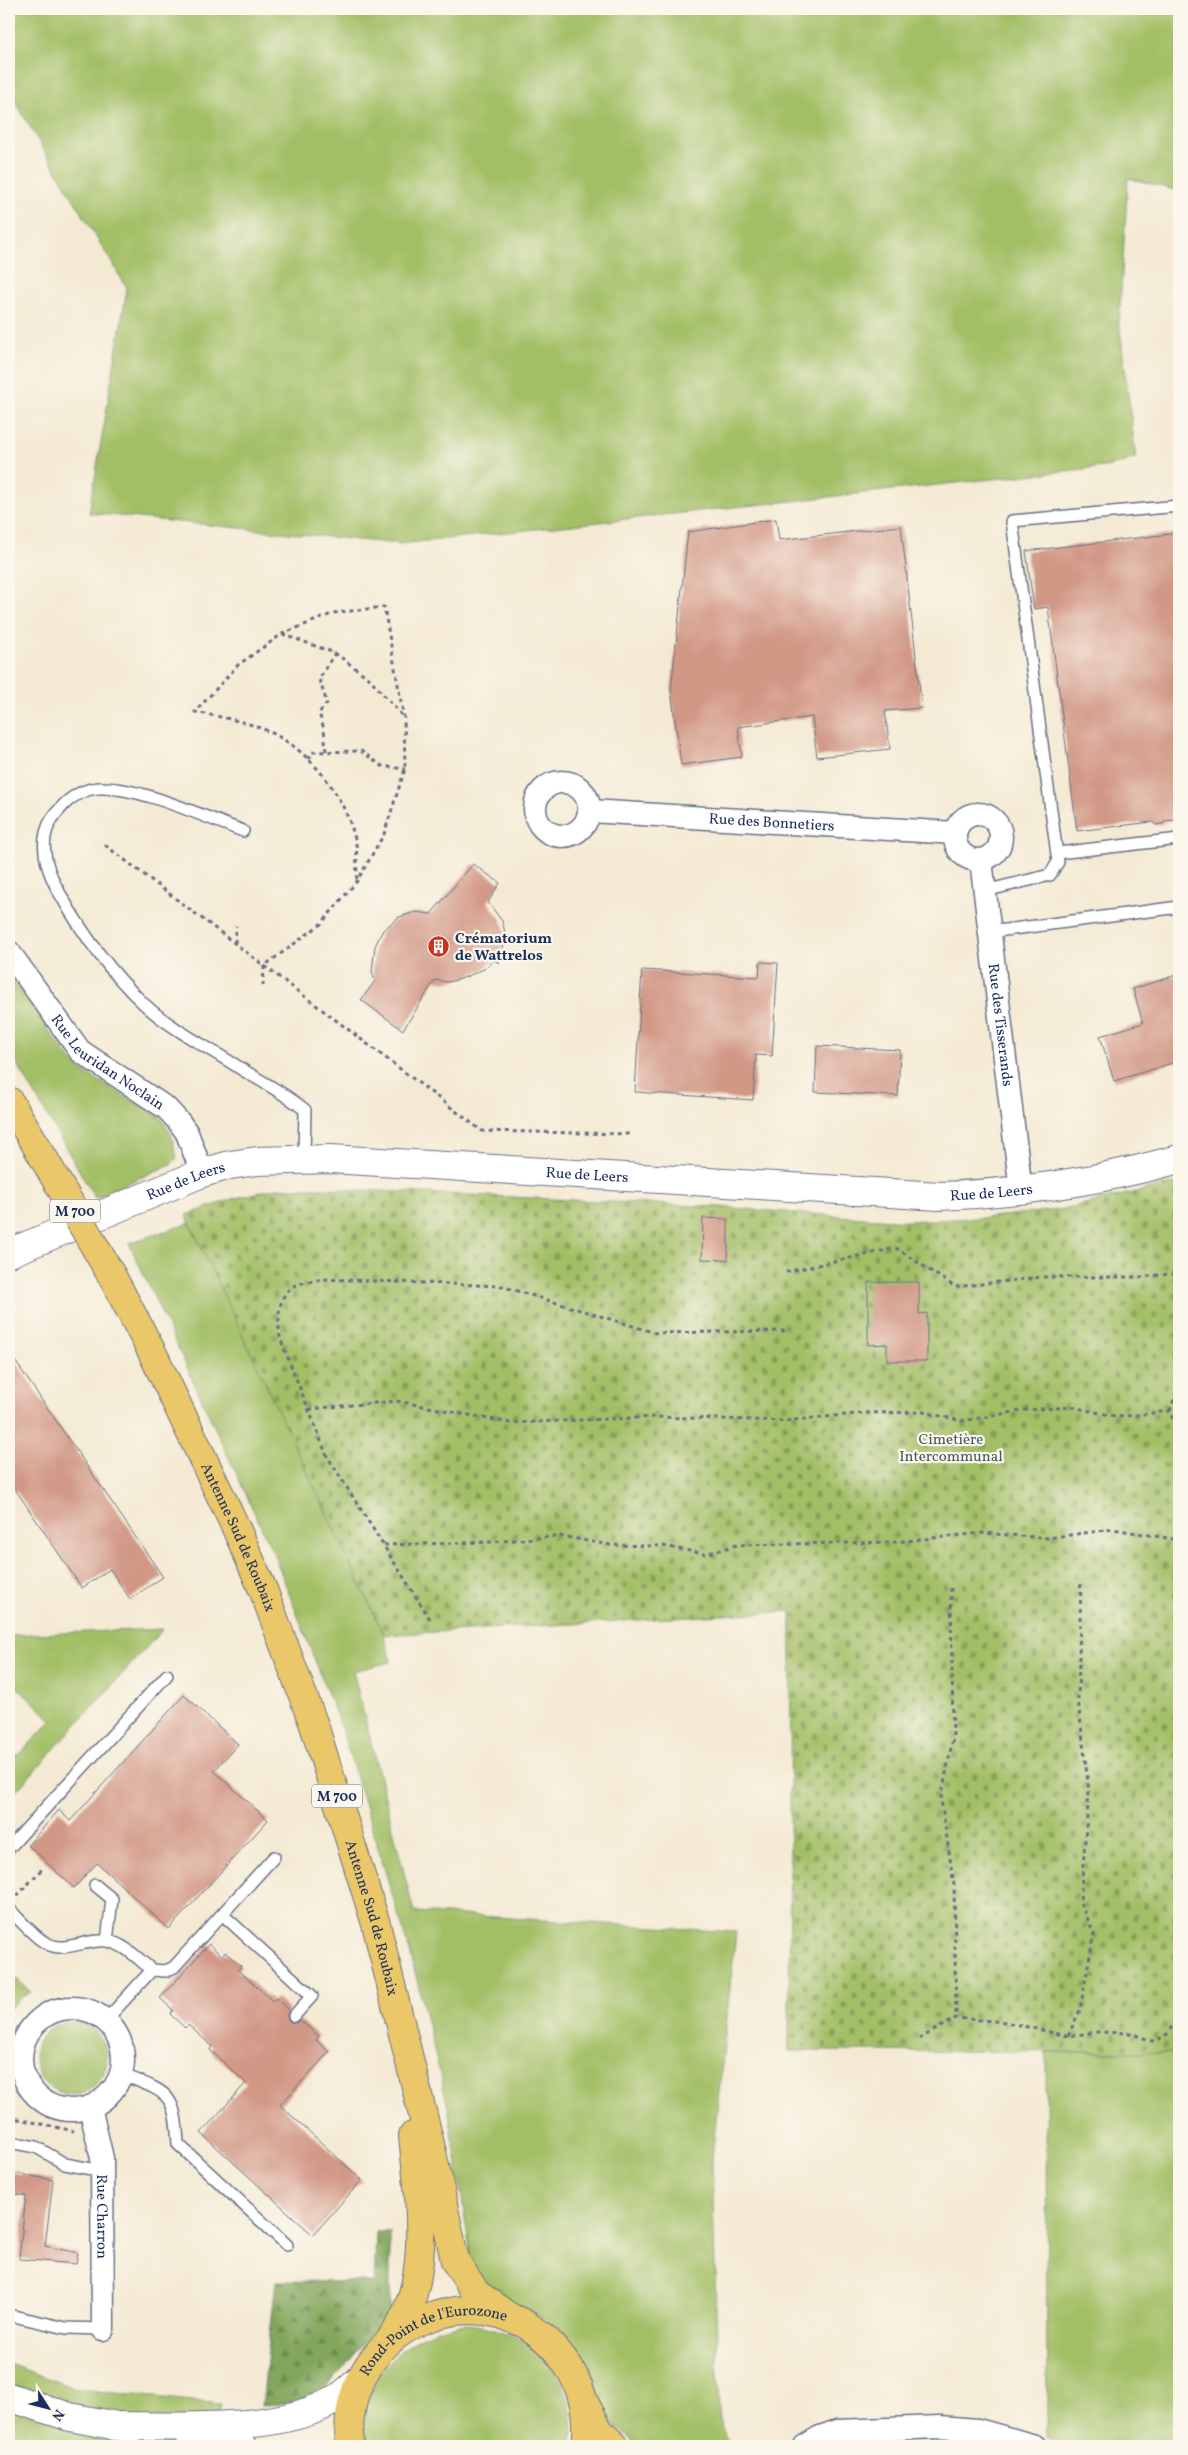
<svg xmlns="http://www.w3.org/2000/svg" width="1188" height="2455" font-family="Vollkorn,serif">
<style>
.green{fill:#a3bf66;stroke:#5f7762}
.forest{fill:url(#forest-firs);stroke:#4e6a5c}
.cemetery{fill:url(#cemetery-stones);stroke:#5f7762}
.building{fill:#d29886}
.lines{fill:none;stroke-linecap:round;stroke-linejoin:round}
.service-casing{stroke:#677087;stroke-width:14}
.minor-casing{stroke:#677087;stroke-width:25}
.tertiary-casing{stroke:#677087;stroke-width:30}
.primary-casing{stroke:#677087;stroke-width:30}
.trunk-casing{stroke:#677087;stroke-width:30}
.path{stroke:#677087;stroke-width:3;stroke-dasharray:4 4;stroke-linecap:butt}
.service{stroke:#fff;stroke-width:11}
.minor{stroke:#fff;stroke-width:22}
.tertiary{stroke:#fff;stroke-width:28}
.primary{stroke:#eac769;stroke-width:28}
.trunk{stroke:#eac769;stroke-width:28}
.trunk-bridge-casing{stroke:#677087;stroke-width:30;stroke-linecap:butt}
.trunk-bridge{stroke:#eac769;stroke-width:28}
.labels{text-anchor:middle;stroke-width:4.5;stroke-linejoin:round;paint-order:stroke}
.shield{fill:#fbf7ec;stroke:#5e6b89;stroke-width:1}
.shield-label{font-size:14px;font-weight:bold;fill:#1b2f5e}
.street-label{font-size:15px;fill:#1b2f5e;stroke:#fbf7ec}
.poi-label{font-size:15px;font-weight:bold;fill:#1b2f5e;stroke:#fbf7ec;text-anchor:start}
.park-label{font-size:15px;fill:#445a60;stroke:#fbf7ec}
</style>
<defs>
<pattern id="forest-firs" width="22" height="20" patternUnits="userSpaceOnUse" patternTransform="scale(1.25)"><rect width="22" height="20" fill="#82a65b"/><path d="M5 1l3.5 6h-7zM16 11l3.5 6h-7z" fill="#6a884e"/></pattern>
<pattern id="cemetery-stones" width="16" height="16" patternUnits="userSpaceOnUse" patternTransform="scale(1.25)"><rect width="16" height="16" fill="#a3bf66"/><path d="M2 7V4a2 2 0 0 1 4 0v3zM10 15v-3a2 2 0 0 1 4 0v3z" fill="#849c57"/></pattern>
</defs>
<rect width="100%" height="100%" fill="#fbf7ec"/>
<filter id="ink" filterUnits="userSpaceOnUse"><feTurbulence type="fractalNoise" baseFrequency=".02" numOctaves="2"/><feDisplacementMap in="SourceGraphic" scale="10" xChannelSelector="R" yChannelSelector="G"/><feConvolveMatrix kernelMatrix="1 2 1 2 8 2 1 2 1" color-interpolation-filters="sRGB"/></filter>
<filter id="wash" filterUnits="userSpaceOnUse"><feTurbulence type="fractalNoise" baseFrequency=".0096" numOctaves="4" result="noise"/><feDisplacementMap in="SourceGraphic" scale="20" xChannelSelector="R" yChannelSelector="G"/><feGaussianBlur stdDeviation="1.12" result="paint"/><feColorMatrix in="noise" values="0 0 0 0 0 0 0 0 0 0 0 0 0 0 0 0 0 1.4 0 .05"/><feComposite in="paint" operator="in"/></filter>
<g filter="url(#wash)">
<rect width="100%" height="100%" fill="#f4ead4"/>
<path class="green" d="M9,9H1179V191L1128,178L1119,322L1136,458L1111,466L399,544L89,513L127,288L9,92Z
M9,974L62,1049L81,1070L160,1117L171,1133L177,1158L171,1164L95,1198L20,1069L9,1054Z
M190,1223L384,1635L391,1662L353,1671L414,1912L736,1932L712,2158L719,2416L730,2446H642L637,2444L611,2423L590,2367L577,2348L548,2322L496,2293L481,2277L471,2258L448,2106L411,1956L342,1730L275,1557L129,1243Z
M163,1629L9,1799V1749L18,1756L52,1720L9,1680V1635Z
M9,1972L31,1992L19,1999L9,2010V1990L12,1986L9,1983Z
M35 2058a36 36 0 1 1 72 0a36 36 0 1 1-72 0Z
M1046,2052H1179V2446H1070L1047,2437Z
M467,2324C535,2330 579,2376 572,2446H365C356,2382 403,2329 467,2324Z
M9,2364L78,2389L221,2404L211,2446H9Z"/>
<path class="forest" d="M376,2232H390V2307L384,2320L324,2390L309,2399L287,2404L262,2405L276,2281L374,2282Z"/>
<path class="cemetery" d="M1179,1182V2052L789,2051L791,1611L384,1635L186,1215L232,1199L277,1188H322L719,1207L905,1221L981,1218L1059,1210Z"/>
<g id="blocks">
<path class="building" d="M776,519L779,540L901,526L922,708L885,711L890,749L817,757L812,717L738,727L742,757L681,765L671,690L688,532Z
M1179,533V795L1173,796L1176,820L1165,821L1163,824L1156,825L1152,822L1077,831L1048,607L1034,609L1026,551Z
M473,864L500,883L488,902L502,921L506,936L499,963L494,960L484,969L461,979L447,982L435,980L403,1030L361,1000L375,981L372,971L375,946L383,930L399,917L416,912L431,914Z
M760,962L778,963L772,1056L756,1055L753,1100L635,1092L642,970L759,977Z
M1179,974V1061L1114,1081L1100,1036L1143,1023L1133,989Z
M817,1046L900,1050L898,1096L815,1092Z
M703,1218L728,1219V1260L702,1259Z
M868,1282H919V1314L927,1313V1361H887V1344L868,1345Z
M9,1352L163,1577L130,1599L110,1569L82,1588L9,1480Z
M184,1695L238,1744L214,1771L268,1820L169,1929L97,1863L74,1888L28,1845L59,1810L70,1821Z
M209,1944L222,1956L225,1952L241,1966L238,1970L273,2001L276,1998L289,2010L287,2015L289,2021L296,2023L300,2020L319,2036L316,2040L329,2052L280,2105L362,2180L313,2235L201,2133L246,2083L210,2050L212,2046L188,2025L185,2028L170,2014L173,2010L160,1998Z
M9,2172L53,2180L45,2246L78,2253L76,2264L19,2259L26,2196L9,2193Z"/>
</g>
</g>
<g filter="url(#ink)">
<use href="#blocks" fill-opacity="0" stroke="#677087" stroke-width="1"/>
<g class="lines">
<defs>
<path id="service" d="M243,831C204,817 139,786 99,788C83,789 69,798 60,809C35,834 44,865 59,892C82,933 110,972 144,1004C170,1028 205,1046 235,1065C258,1080 284,1092 305,1110L304,1158
M1058,853L1179,839
M985,891L1050,875L1058,862L1012,521L1179,506
M990,932L1179,907
M9,1848L167,1675
M95,1885L112,1899L107,1941
M9,1909C20,1920 33,1936 46,1943C64,1954 87,1938 107,1941C125,1944 138,1959 152,1970L105,2021
M222,1914L312,1996L294,2016
M152,1970L166,1971L174,1967L274,1857
M121,2074C168,2093 175,2091 178,2144L287,2245
M9,2142L36,2147L65,2164L102,2171
M9,2315L66,2328L103,2329"/>
<g id="minor">
<circle cx="562" cy="809" r="27"/>
<path id="s1" d="M590,811L955,833"/>
<circle cx="978" cy="837" r="23"/>
<path id="s2" d="M981,860L1021,1191"/>
<path id="s3" d="M9,952L80,1051L166,1108L180,1123L187,1133L202,1173"/>
<circle cx="72" cy="2059" r="51"/>
<path id="s4" d="M90,2107L102,2158L103,2329"/>
<path d="M805,2446L820,2437L837,2431L939,2427L978,2430L1035,2446"/>
</g>
<g id="tertiary">
<path id="s5" d="M9,1253L202,1173L230,1165L257,1161L331,1159L939,1196C1021,1193 1100,1181 1179,1159"/>
<path d="M9,2397L70,2417L133,2429"/>
<path d="M115,2426C179,2426 281,2433 336,2399C345,2394 352,2386 360,2380"/>
<path d="M190,2438L243,2446"/>
</g>
<path id="primary" d="M583,2400L600,2432L615,2446"/>
<g id="trunk">
<path d="M9,1101L36,1145"/>
<path id="s6" d="M113,1278L152,1352L236,1528L264,1592L314,1725L376,1924L432,2152L455,2261L477,2294L512,2319"/>
<path d="M393,2335C433,2284 419,2197 413,2136"/>
<path id="s7" d="M350,2446C337,2322 495,2258 566,2363C583,2388 589,2417 585,2446"/>
</g>
</defs>
<use href="#service" class="service-casing"/>
<use href="#minor" class="minor-casing"/>
<use href="#tertiary" class="tertiary-casing"/>
<use href="#primary" class="primary-casing"/>
<use href="#trunk" class="trunk-casing"/>
<path class="path" d="M282,634L335,653L370,679L404,718
M326,751L324,729L319,713L327,703L319,679L335,653
M309,759L312,752L361,751L382,766L405,769
M105,845L482,1131L629,1134
M235,943L236,926
M263,986L264,966L321,924L357,881L384,834L405,769L404,718L384,607L334,613L282,634L238,665L195,712C221,717 252,722 276,735C313,755 345,797 355,839C358,851 356,867 357,881
M786,1272L896,1248L955,1287L1042,1277H1141L1179,1273
M309,1409L397,1401L510,1423L656,1417L784,1421L866,1413L923,1412L962,1421L1025,1410L1072,1407L1119,1417L1170,1411L1179,1438
M1170,1411L1179,1384
M384,1545L492,1542L560,1536L610,1545L663,1546L706,1554L737,1545L895,1542L982,1533L1048,1538L1113,1529L1179,1540
M951,1588L953,1738L941,1799L954,1885L956,2018
M430,1619L327,1456L280,1338C278,1321 276,1294 296,1285C304,1282 314,1281 322,1279L501,1286L656,1333L785,1331
M17,1896L42,1869
M1068,2036L1080,2010L1094,1933L1080,1902L1089,1792L1078,1700L1081,1580
M919,2039L956,2018L1005,2022L1068,2036L1098,2032L1130,2033L1152,2041L1159,2039L1169,2033L1179,2008
M9,2117L74,2131"/>
<use href="#service" class="service"/>
<use href="#minor" class="minor"/>
<use href="#tertiary" class="tertiary"/>
<use href="#primary" class="primary"/>
<use href="#trunk" class="trunk"/>
<defs>
<path id="trunk-bridge" d="M36,1145L113,1278"/>
</defs>
<use href="#trunk-bridge" class="trunk-bridge-casing"/>
<use href="#trunk-bridge" class="trunk-bridge"/>
</g>
</g>
<defs>
<symbol id="building-disc" viewBox="-11 -11 22 22"><circle r="9.5" fill="#c8321e" stroke="#fbf7ec"/><path d="M-4-6H4V6H1V3H-1V6H-4ZM-2.5-4.3h1.7v1.8h-1.7ZM.8-4.3h1.7v1.8H.8ZM-2.5-1h1.7V.8h-1.7ZM.8-1h1.7V.8H.8Z" fill="#fff"/></symbol>
</defs>
<g fill-rule="evenodd">
<use href="#building-disc" x="426" y="934" width="25" height="25"/>
</g>
<g class="labels">
<g class="shield">
<rect x="50" y="1199.5" width="50" height="23" rx="4"/>
<rect x="312" y="1784.5" width="50" height="23" rx="4"/>
</g>
<g class="shield-label">
<text x="75" y="1216">M 700</text>
<text x="337" y="1801">M 700</text>
</g>
<g class="street-label">
<text dy="5" stroke="none"><textPath href="#s1" startOffset="182">Rue des Bonnetiers</textPath></text>
<text dy="5" stroke="none"><textPath href="#s2" startOffset="166">Rue des Tisserands</textPath></text>
<text dy="5" stroke="none"><textPath href="#s3" startOffset="150">Rue Leuridan Noclain</textPath></text>
<text dy="5" stroke="none"><textPath href="#s5" startOffset="596">Rue de Leers</textPath></text>
<text dy="5" stroke="none"><textPath href="#s5" startOffset="191">Rue de Leers</textPath></text>
<text dy="5" stroke="none"><textPath href="#s5" startOffset="1001">Rue de Leers</textPath></text>
<text dy="5" stroke="none"><textPath href="#s6" startOffset="288">Antenne Sud de Roubaix</textPath></text>
<text dy="5" stroke="none"><textPath href="#s6" startOffset="692">Antenne Sud de Roubaix</textPath></text>
<text dy="5" stroke="none"><textPath href="#s4" startOffset="111">Rue Charron</textPath></text>
<text dy="5" stroke="none"><textPath href="#s7" startOffset="158">Rond-Point de l'Eurozone</textPath></text>
</g>
<g class="poi-label">
<text x="455" y="943">Crématorium<tspan x="455" dy="17">de Wattrelos</tspan></text>
</g>
<g class="park-label">
<text x="951" y="1444">Cimetière<tspan x="951" dy="17">Intercommunal</tspan></text>
</g>
</g>
<rect width="1188" height="2455" fill="none" stroke="#fbf7ec" stroke-width="30"/>
<g transform="translate(48 2408) rotate(126)" stroke="#fbf7ec" stroke-width="4" paint-order="stroke">
<path d="M0-4L9 19L0 12L-9 19Z" fill="#1b2f5e"/>
<text y="-8" font-size="14" font-weight="bold" text-anchor="middle" fill="#1b2f5e">N</text>
</g>
</svg>
